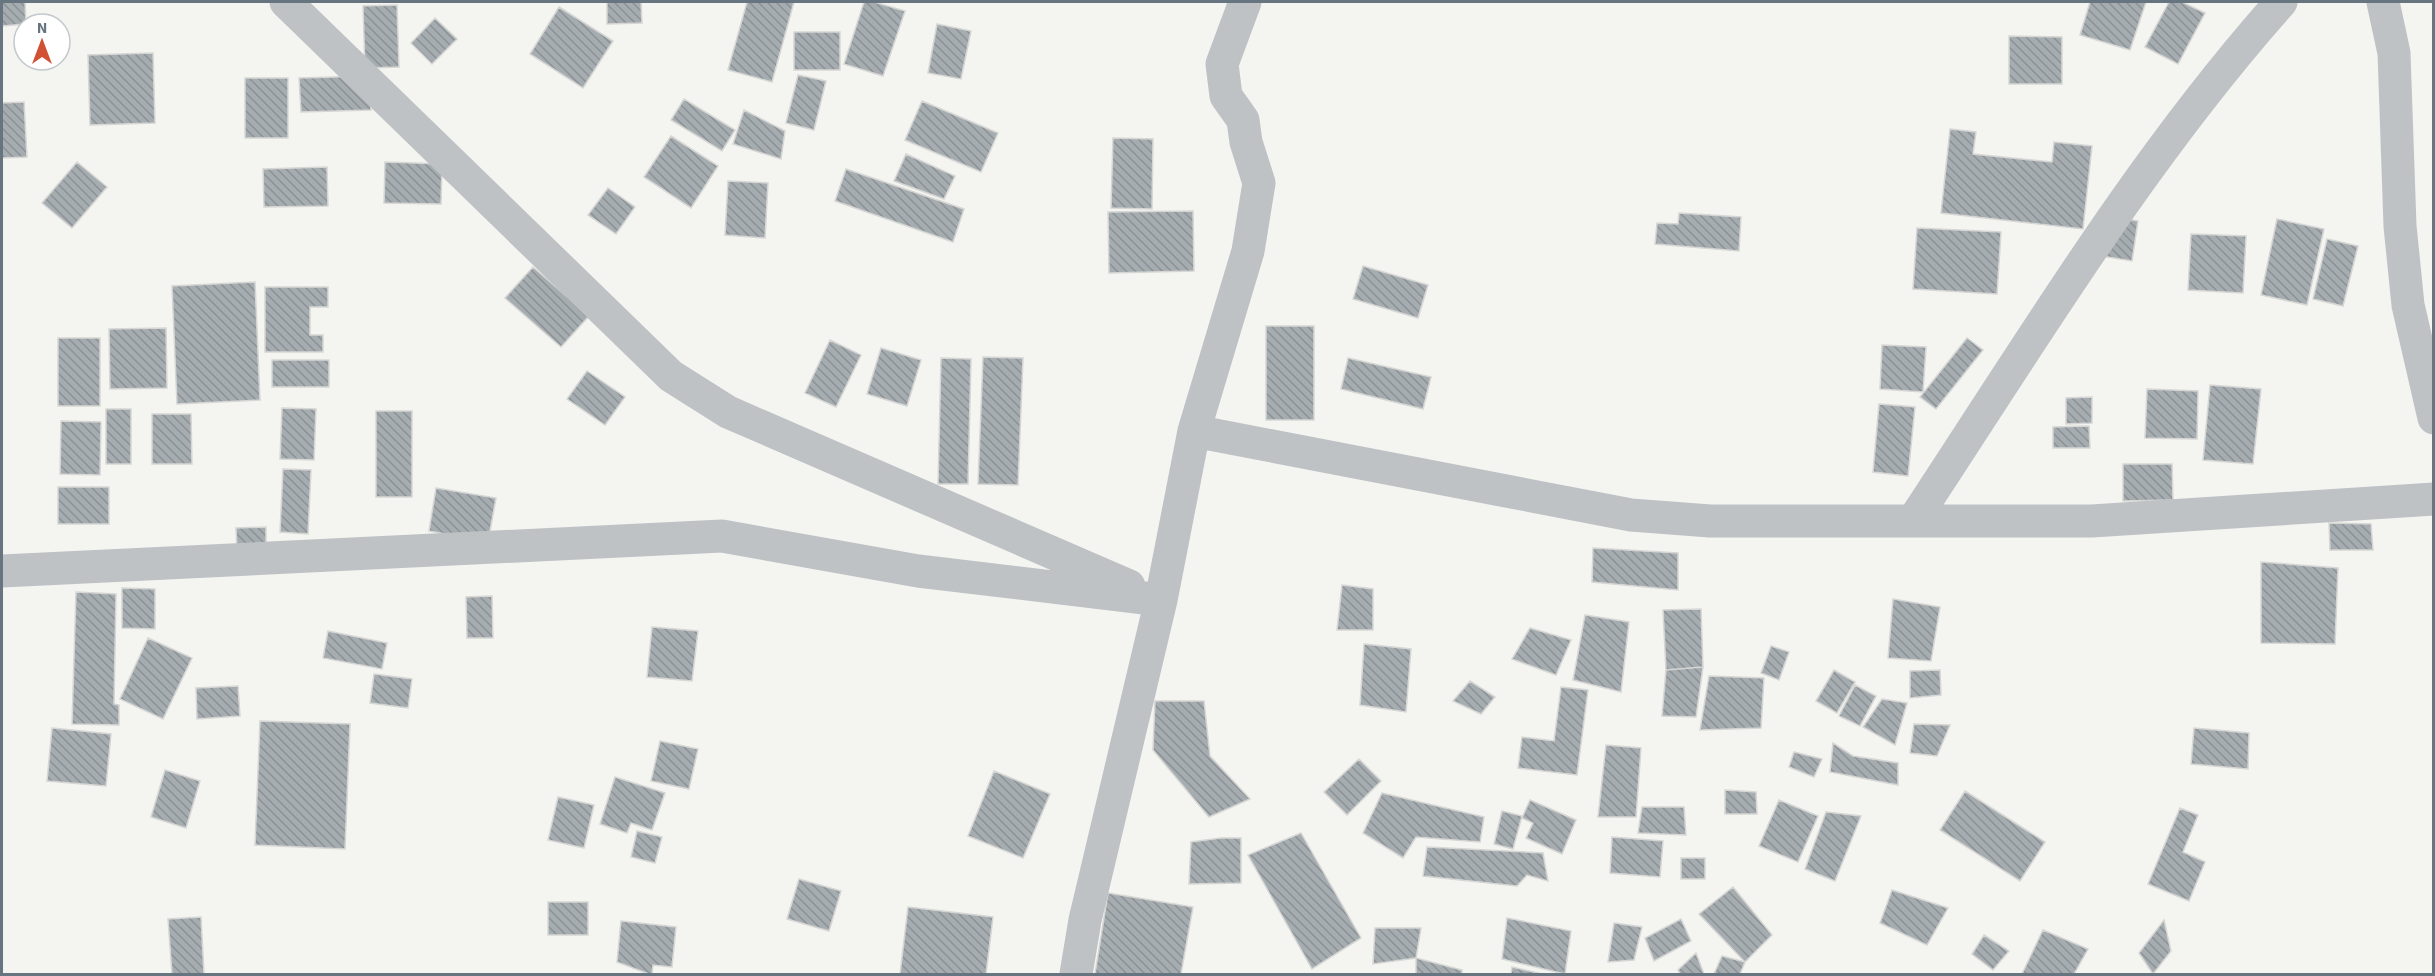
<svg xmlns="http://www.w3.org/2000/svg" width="2435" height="976" font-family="'Source Sans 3',sans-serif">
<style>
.building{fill:url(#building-back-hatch);stroke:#d6d6d4;stroke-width:1.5}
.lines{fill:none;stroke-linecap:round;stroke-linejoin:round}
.minor{stroke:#bec2c5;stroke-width:33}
</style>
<defs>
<pattern id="building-back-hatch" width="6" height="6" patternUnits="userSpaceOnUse" patternTransform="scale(1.5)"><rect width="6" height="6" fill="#a6adb1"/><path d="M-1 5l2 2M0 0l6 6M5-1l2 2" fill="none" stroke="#8b9195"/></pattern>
</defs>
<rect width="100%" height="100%" fill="#f4f4f1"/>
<path class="building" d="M2,2H25L26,24L2,26Z
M607,2H641L642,23L607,24Z
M747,2H794L772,82L728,70Z
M864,2H874L905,11L883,76L844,64Z
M2090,2H2146L2130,50L2080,35Z
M2169,2H2182L2205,13L2178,64L2145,47Z
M397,5L399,67L365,68L363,6Z
M559,7L613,41L583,88L530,54Z
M435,18L457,39L432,64L411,43Z
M937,24L971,31L961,79L928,73Z
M794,32H840V70H794Z
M2009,36L2062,37V84H2009Z
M153,53L155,123L90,125L88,55Z
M798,75L826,81L814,130L786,123Z
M369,76L371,110L301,112L299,78Z
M245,78H288V138H245Z
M684,99L735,130L722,151L671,120Z
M922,101L998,133L981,172L905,140Z
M24,102L27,157L2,158V103Z
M744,110L785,131L781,159L733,144Z
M1950,129L1976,132L1973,154L2052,162L2054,142L2092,146L2083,229L1941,213Z
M671,136L718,166L691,208L644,177Z
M1113,138L1153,139L1152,209L1111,208Z
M906,154L955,176L944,199L894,181Z
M77,162L107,187L72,228L42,203Z
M385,162L442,164L441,204L384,203Z
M327,167L328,206L264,207L263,169Z
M846,169L964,209L953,242L835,201Z
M728,181L768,183L765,238L725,235Z
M608,188L635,207L616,234L588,215Z
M1193,211L1194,271L1109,273L1108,212Z
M1679,213L1741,217L1739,251L1655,244L1657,223L1678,224Z
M2116,217L2138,221L2132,261L2095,255Z
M2277,219L2324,229L2307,305L2261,295Z
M1917,228L2001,232L1997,294L1913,289Z
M2191,234L2246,236L2243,293L2188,290Z
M2327,239L2358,246L2343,306L2313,299Z
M1363,266L1428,285L1418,318L1353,299Z
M533,267L589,316L561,347L505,298Z
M255,282L260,400L177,404L172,286Z
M265,287H328V307H310V335H323V352H265Z
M1266,326H1314V420H1266Z
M166,328L167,388L110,389L109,329Z
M58,338H100V406H58Z
M1967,338L1983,350L1936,409L1920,397Z
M830,340L861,355L836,407L805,393Z
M1882,345L1926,347L1923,392L1880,389Z
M881,348L921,360L907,406L867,394Z
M983,357L1023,358L1018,485L978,484Z
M941,358L971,359L968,484H938Z
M1348,358L1431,377L1423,409L1341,389Z
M272,360H329V387H272Z
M587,371L625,397L605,425L567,399Z
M2210,385L2261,389L2253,464L2203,460Z
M2147,389L2198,391L2197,439L2145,438Z
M2092,397V423L2066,424V398Z
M1879,404L1915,407L1908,476L1873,472Z
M282,408L316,409L314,460L280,459Z
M106,409H131V464H106Z
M376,411H412V497H376Z
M152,414H191L192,464H152Z
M61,421L101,422L100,475L60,474Z
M2089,426L2090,448H2053V427Z
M2123,464H2172L2173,500L2123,501Z
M283,469L311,470L308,534L280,532Z
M58,487H109V524H58Z
M436,488L496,498L488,542L429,531Z
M2329,523L2371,524L2373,550H2330Z
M266,527V552H237L236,528Z
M1593,548L1678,553V590L1592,582Z
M2261,562L2338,568L2335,644L2261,643Z
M1342,585L1373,589V630H1337Z
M122,588L155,589V629L122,628Z
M76,592L116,594L114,704L119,705V725L72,724Z
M492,596L493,638H467L466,597Z
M1893,599L1940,607L1931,661L1888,658Z
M1701,609L1703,667L1666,670L1663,610Z
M1585,615L1629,622L1621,692L1573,680Z
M652,627L698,631L692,681L647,677Z
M1530,628L1571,640L1556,675L1512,659Z
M328,631L387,643L382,669L323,658Z
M148,638L192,658L163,719L120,699Z
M1364,644L1411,649L1406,712L1360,705Z
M1771,646L1789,652L1779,680L1761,673Z
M1703,667L1696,717L1662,716L1666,670Z
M1834,670L1855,682L1837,713L1816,701Z
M1940,670L1941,695L1910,698V671Z
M374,674L412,679L408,708L370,703Z
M1709,676L1764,678L1761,728L1700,730Z
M1470,681L1495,697L1481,714L1453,701Z
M1855,685L1876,696L1860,726L1839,716Z
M238,686L240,716L197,719L196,688Z
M1561,687L1588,690L1577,775L1518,768L1522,737L1554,741Z
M1882,699L1907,703L1895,745L1863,727Z
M1155,701H1204L1210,756L1250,799L1209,817L1153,750Z
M260,721L350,724L345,849L255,845Z
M1914,724L1950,725L1937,756L1910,753Z
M52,728L111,734L106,786L47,781Z
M2194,728L2249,733L2248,769L2191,764Z
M660,741L698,749L689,789L651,781Z
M1833,743L1853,756L1898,763V785L1830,772Z
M1606,745L1641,748L1636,817H1598Z
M1794,752L1822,759L1814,777L1789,767Z
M1359,759L1381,781L1347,815L1324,792Z
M165,770L200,781L186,828L151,817Z
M994,771L1050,794L1023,858L968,836Z
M615,777L665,793L652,830L631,823L627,833L600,824Z
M1725,790L1756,792L1757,814H1725Z
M1965,791L2045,842L2020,881L1940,830Z
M1382,793L1484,817L1480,842L1416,837L1403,858L1363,833Z
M558,797L594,805L584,848L548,840Z
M1530,800L1576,820L1562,854L1526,838L1533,823L1522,818Z
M1779,800L1818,816L1798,862L1759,846Z
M1642,807H1684L1686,835L1638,833Z
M2180,808L2198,815L2183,852L2205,862L2189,901L2148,884Z
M1502,811L1522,816L1513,849L1494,844Z
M1826,812L1861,816L1835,881L1805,869Z
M637,831L662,837L655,863L631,857Z
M1301,833L1361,938L1312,969L1248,855Z
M1612,837L1663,841L1660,877L1610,873Z
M1221,838H1241V883L1189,884L1191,842Z
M1427,847L1543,853L1548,881L1527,875L1517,886L1423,876Z
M1681,858H1705V879H1681Z
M799,879L841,891L829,931L787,919Z
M1733,887L1772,935L1745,962L1699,914Z
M1892,890L1948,908L1927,945L1880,923Z
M1108,893L1193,907L1181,974H1095Z
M548,902H588V935H548Z
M908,907L993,917L986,974H900Z
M201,917L204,974H172L168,919Z
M1507,918L1571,931L1565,974L1502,959Z
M1681,919L1691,941L1654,961L1645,938Z
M2164,920L2171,951L2153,974L2139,953Z
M621,921L676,927L672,967L653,965L652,974H649L617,962Z
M1614,923L1642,927L1634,960L1608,962Z
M1375,928H1421L1416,958L1373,964Z
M2043,930L2088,949L2074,974H2022Z
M1984,935L2009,951L1993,970L1972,954Z
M1696,953L1704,974H1680L1678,970Z
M1722,956L1745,962L1740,974H1714Z
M1416,958L1462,970V974H1416Z
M1512,967L1542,974H1511Z"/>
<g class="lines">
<path class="minor" d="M286,2L671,376L728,412L1129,586
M2383,2L2394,53L2400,226L2408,305L2434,418
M1194,431L1631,515L1710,521H2092L2434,499
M1913,521C2030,344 2140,160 2281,2
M2,571L722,536L918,571L1161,600
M1076,974L1085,920L1161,600L1194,431L1248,251L1259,183L1246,142L1243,120L1226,96L1222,64L1245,2"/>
</g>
<rect width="2435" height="976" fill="none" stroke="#66757f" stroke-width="6"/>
<g transform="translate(42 42)"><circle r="28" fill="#ffffff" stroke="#c2c8cc" stroke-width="1.5"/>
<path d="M0-4.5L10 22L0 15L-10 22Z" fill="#d25134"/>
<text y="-9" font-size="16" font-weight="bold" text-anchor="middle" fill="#66757f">N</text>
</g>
</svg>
